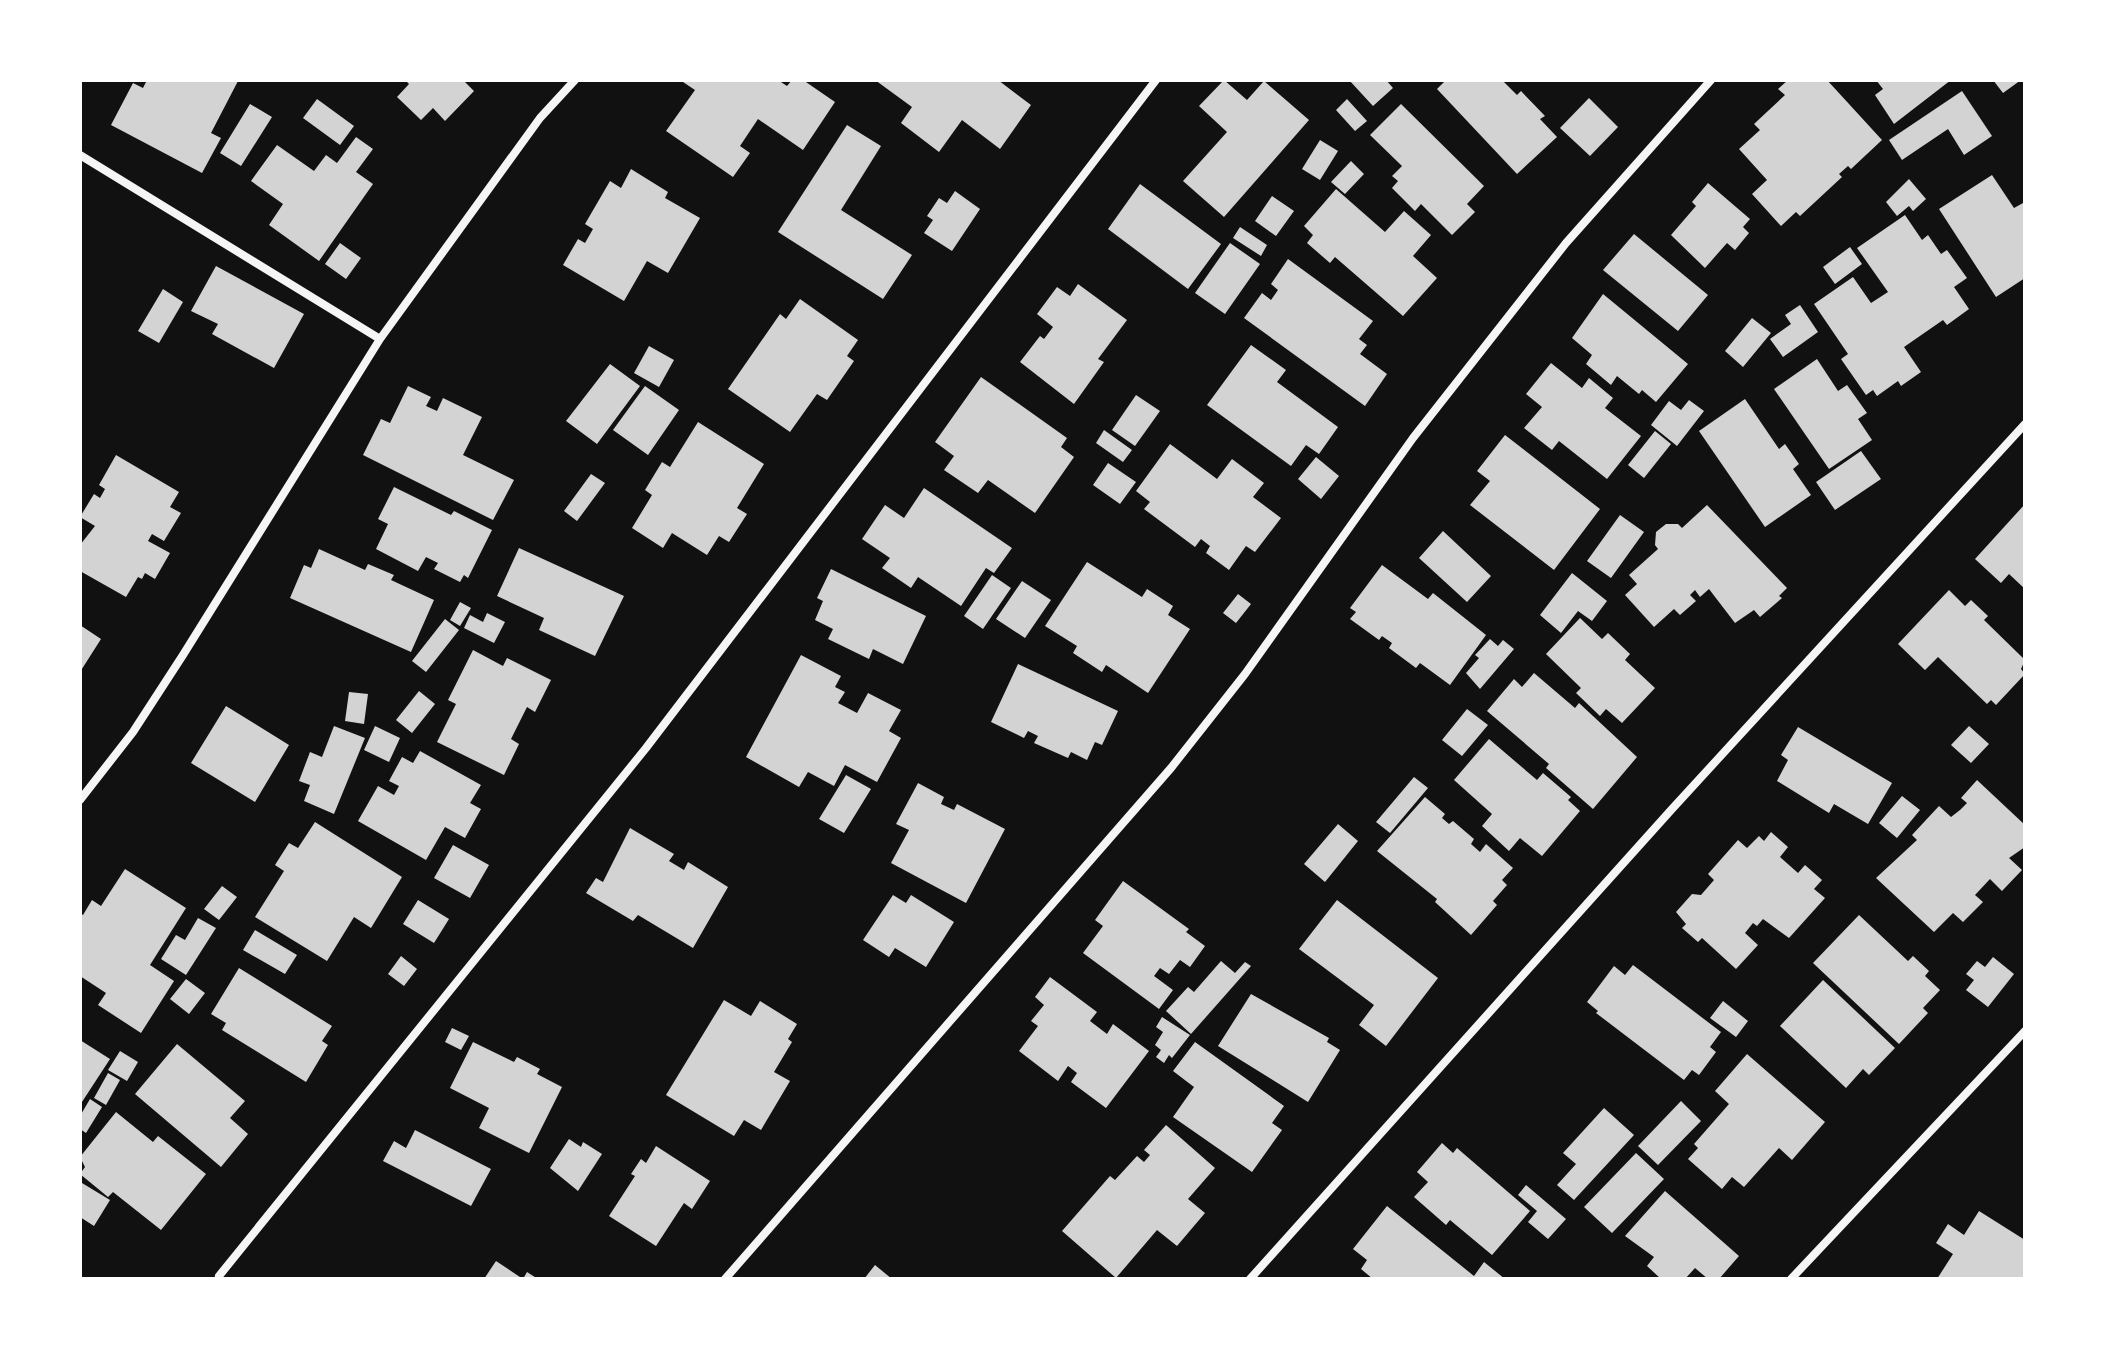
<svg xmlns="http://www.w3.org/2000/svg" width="2105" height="1359" font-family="'Crimson Pro',serif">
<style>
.building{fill:#d3d3d3}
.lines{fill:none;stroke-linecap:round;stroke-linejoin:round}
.minor{stroke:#f5f5f5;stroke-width:8}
</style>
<rect width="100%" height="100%" fill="#111"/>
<path class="building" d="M147,80L238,81L211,133L221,138L202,173L111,125L133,83L143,88Z
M405,80H463L474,91L445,121L433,108L421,120L397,97L409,84Z
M680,80H778L787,86L792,80H803L835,102L803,150L758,119L740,146L750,153L733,177L666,131L695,90Z
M875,80H998L1031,105L1000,149L962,120L939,152L901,123L912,107Z
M1224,80L1247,100L1264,81L1309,120L1224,217L1183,181L1227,132L1199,106Z
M1349,80H1386L1393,88L1373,106Z
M1446,80H1502L1517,95L1521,91L1545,116L1540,119L1557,137L1517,174L1437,89Z
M1788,80H1827L1882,140L1851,169L1848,166L1839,174L1842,177L1800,216L1796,212L1781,226L1752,194L1767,180L1739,149L1760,130L1754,124L1785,95L1778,89Z
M1876,80H1951L1894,124L1875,95L1883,89Z
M1993,80H2021L2003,93Z
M1962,91L1992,136L1964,155L1948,129L1902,160L1889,140Z
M1589,98L1618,127L1590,156L1560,128Z
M317,99L354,126L340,145L303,118Z
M1347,99L1367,121L1355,131L1336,110Z
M250,104L272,117L241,166L220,153Z
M1401,104L1484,186L1467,204L1475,212L1452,235L1421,204L1415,211L1392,188L1398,181L1392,176L1402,166L1370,135Z
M847,125L881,146L841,210L912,255L883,299L778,232Z
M356,137L373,149L356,172L373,184L319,261L269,225L283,204L251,181L277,145L314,171L326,155L337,163Z
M1320,140L1338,151L1320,180L1302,169Z
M1351,161L1364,174L1345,194L1331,182Z
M631,169L668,192L665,198L700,218L668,273L647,261L624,301L563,265L578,239L585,243L593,229L585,224L610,181L621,188Z
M1992,175L2014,208L2023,203L2025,206V278L1996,297L1939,209Z
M1909,179L1926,199L1913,211L1909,206L1897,216L1886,202Z
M1708,183L1750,219L1743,227L1749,233L1735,250L1727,243L1705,268L1671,235L1696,206L1692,202Z
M1140,184L1221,244L1188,289L1108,229Z
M1336,189L1385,232L1404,211L1431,235L1413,256L1437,278L1403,316L1335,257L1330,263L1307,243L1313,235L1304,226Z
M955,191L980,209L952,251L924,233L933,220L927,216L939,198L947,203Z
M1272,196L1294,211L1276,236L1255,221Z
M1905,215L1922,240L1928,235L1941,254L1947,250L1967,278L1954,287L1969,309L1947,325L1943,320L1904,347L1921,372L1901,386L1898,381L1877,396L1873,390L1866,395L1841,359L1848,354L1814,304L1853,277L1871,303L1888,292L1857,248Z
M1240,227L1267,245L1261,256L1233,238Z
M1634,234L1708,295L1678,331L1603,270Z
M340,243L361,258L346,279L325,264Z
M1230,243L1260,264L1225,314L1195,293Z
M1850,247L1862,264L1835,284L1823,267Z
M1288,259L1373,321L1359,339L1367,345L1360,354L1387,374L1365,406L1244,318L1262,293L1271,300L1278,290L1271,284Z
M216,266L304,314L274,368L212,334L218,324L191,311Z
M1078,284L1127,320L1098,359L1104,362L1074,404L1020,362L1040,336L1044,339L1053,327L1037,314L1057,287L1070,296Z
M163,289L183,302L159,343L138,331Z
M1603,294L1688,364L1656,402L1642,390L1639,394L1617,376L1611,385L1586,364L1592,355L1572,338Z
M800,299L858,340L847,356L854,361L827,400L817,394L790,432L728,389L780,314L786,319Z
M1800,305L1818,332L1783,357L1770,339L1791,324L1785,315Z
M1752,318L1771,333L1743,367L1725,351Z
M1251,345L1286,370L1277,382L1338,427L1319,454L1306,445L1291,466L1207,405Z
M649,346L674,360L659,387L634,373Z
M1817,359L1838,391L1847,385L1867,413L1858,419L1872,440L1829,469L1774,389Z
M1551,363L1582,388L1589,378L1613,398L1605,408L1641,436L1607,479L1559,441L1552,450L1524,428L1542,407L1526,394Z
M610,364L640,386L597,444L566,421Z
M981,377L1067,438L1061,447L1074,457L1035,513L988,480L978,493L944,470L954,456L935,442Z
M408,386L431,397L426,406L437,411L443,398L482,417L463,455L514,480L493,520L363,455L381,419L390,423Z
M645,386L679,410L648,455L613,430Z
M1136,395L1160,411L1135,446L1112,430Z
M1745,399L1779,449L1785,444L1799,464L1793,469L1811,495L1765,527L1699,431Z
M1689,400L1704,411L1677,446L1651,425L1669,401L1681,410Z
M698,422L764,464L737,508L747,514L729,542L719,536L707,555L672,533L663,548L632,528L652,495L645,490L662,462L670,467Z
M1104,430L1132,450L1123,462L1096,443Z
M1655,431L1671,444L1644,478L1628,465Z
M1505,435L1600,509L1554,570L1470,505L1490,481L1477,471Z
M1170,444L1217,479L1232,459L1264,483L1253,497L1281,518L1255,552L1246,546L1229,570L1206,553L1210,546L1201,539L1195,547L1144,509L1150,502L1136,491Z
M1861,451L1881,479L1835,510L1816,482Z
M116,455L179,492L170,507L181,513L164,541L152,534L148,541L170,553L155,579L145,573L142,579L138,577L126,597L80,571V545L95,526L80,517L94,494L100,498L105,489L99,485Z
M1316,457L1339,476L1321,499L1298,479Z
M1108,463L1136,482L1120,504L1093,485Z
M591,474L605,483L577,521L564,511Z
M394,487L451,515L454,511L492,530L468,578L464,575L460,582L434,569L438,563L426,557L418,571L376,549L388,524L378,519Z
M924,488L1012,548L994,573L986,568L961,606L918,577L911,588L882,568L890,558L862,539L885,505L904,518Z
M2025,504V589L2009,574L2001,583L1975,559Z
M1707,505L1787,588L1779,596L1782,598L1760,617L1754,610L1735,623L1709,589L1700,597L1695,590L1690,595L1696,601L1680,615L1674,609L1654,627L1625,595L1637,584L1629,575L1658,549L1655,545L1656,532L1666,524H1678L1682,528Z
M1620,515L1644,532L1611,578L1587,561Z
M1443,531L1491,576L1467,602L1419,558Z
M519,548L624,596L595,656L539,630L544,618L497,596Z
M319,549L365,570L368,564L394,575L391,580L434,600L411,652L290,598L304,565L311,568Z
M1087,562L1142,597L1147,589L1173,606L1168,615L1190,629L1148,693L1106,665L1102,672L1073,653L1077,646L1045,626Z
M1382,565L1428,599L1433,593L1486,635L1450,685L1420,663L1416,668L1389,648L1392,643L1382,636L1379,640L1350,619L1356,612L1350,608Z
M831,569L926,616L903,664L873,649L869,659L828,639L833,629L815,620L823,601L817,598Z
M1572,573L1607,601L1592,621L1578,611L1561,633L1540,615Z
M992,575L1011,588L983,629L964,616Z
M1022,581L1051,600L1025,638L996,619Z
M1949,590L1965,606L1971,600L1988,616L1984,620L2025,660L2021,669L2025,674L1996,705L1991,700L1987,704L1938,657L1925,670L1898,644Z
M1238,594L1251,604L1236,623L1223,613Z
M460,602L471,608L460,626L450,620Z
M487,613L505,622L494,643L464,628L470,615L483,622Z
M1580,618L1602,639L1608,633L1630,654L1625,660L1655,688L1622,723L1606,709L1600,716L1576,693L1581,688L1546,654Z
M445,619L459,630L426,672L412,661Z
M80,625L101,639L80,672Z
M1490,639L1498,646L1503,640L1514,649L1480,689L1466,673L1479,658L1475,655Z
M473,650L503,666L507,658L551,680L535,712L527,707L511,739L519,744L504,775L437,742L456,704L448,700Z
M801,655L841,676L835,687L845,692L838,703L857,713L868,693L901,710L889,731L901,738L877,782L845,765L834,786L808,772L799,787L746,757Z
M1018,664L1118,711L1102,745L1095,742L1087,760L1071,752L1068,758L1034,743L1038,736L1028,731L1024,738L991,722Z
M1534,673L1575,708L1579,703L1637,757L1593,809L1546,768L1549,764L1487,711L1514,679L1522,687Z
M419,691L435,704L412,733L396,720Z
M349,692L368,694L364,724L345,721Z
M226,706L289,745L255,802L191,763Z
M1467,709L1488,725L1462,756L1442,740Z
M334,726L365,738L334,814L304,801L310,785L299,781L310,752L322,757Z
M375,726L400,738L389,762L364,750Z
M1969,726L1989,744L1971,763L1951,745Z
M1798,727L1892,783L1868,824L1834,804L1829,813L1777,781L1788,760L1781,755Z
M1489,739L1537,780L1543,773L1571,797L1568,800L1580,811L1542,856L1520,838L1509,851L1482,826L1492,814L1454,780Z
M420,751L481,785L470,803L481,809L465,838L445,827L426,860L358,821L378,786L394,795L399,786L389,781L402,757L413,763Z
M846,775L871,789L844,833L819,819Z
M1414,777L1428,788L1390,833L1376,822Z
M1977,780L2025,825V847L2009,858L2022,870L2002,891L1990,879L1975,895L1983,902L1963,922L1953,913L1934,932L1876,878L1917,840L1912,835L1939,806L1951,817L1960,810L1967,803L1961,798Z
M918,783L944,797L941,804L954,810L957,804L1005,829L966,903L891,863L909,830L896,824Z
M1902,796L1920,810L1897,838L1879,823Z
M1425,797L1445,814L1442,818L1449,824L1453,821L1474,839L1471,844L1480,852L1486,844L1513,868L1502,880L1507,885L1493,901L1497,905L1471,935L1435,902L1437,899L1377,851Z
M315,822L402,877L371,928L354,917L327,961L255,917L284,871L275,865L289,843L298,848Z
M1338,824L1358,841L1325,882L1304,864Z
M630,828L674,854L669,861L684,870L688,862L728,887L693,948L638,915L633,921L586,893L596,878L603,882Z
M1771,832L1788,847L1780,857L1798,873L1805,865L1822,880L1814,889L1825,898L1789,938L1763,919L1757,926L1753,923L1745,933L1758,945L1736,969L1702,938L1698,942L1682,928L1686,924L1676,912L1692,894L1701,895L1714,880L1708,874L1738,840L1747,848L1759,836L1764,841Z
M453,845L489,865L470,898L434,878Z
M125,869L186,908L150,965L174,981L141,1033L98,1005L106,993L80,976V913L83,915L92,900L101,906Z
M1123,881L1189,929L1186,932L1205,946L1190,967L1180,960L1169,974L1160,968L1154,976L1173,990L1159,1009L1083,953L1103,926L1095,920Z
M222,886L237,897L219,920L204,909Z
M893,895L906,903L911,895L954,922L926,967L895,948L889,957L863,940Z
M418,900L449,919L434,943L403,924Z
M1337,900L1438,978L1386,1046L1359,1025L1374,1005L1299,949Z
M1859,915L1908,961L1913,956L1929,971L1925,976L1940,990L1923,1008L1928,1013L1899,1044L1813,963Z
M198,918L216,928L186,975L161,959L176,935L185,940Z
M255,930L297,955L285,974L243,950Z
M401,956L417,969L404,986L388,974Z
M1993,957L2014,974L1988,1007L1966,990L1974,980L1966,974L1977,961L1985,967Z
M1221,961L1235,973L1245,962L1251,966L1191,1034L1166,1011L1188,987L1194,992Z
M1633,965L1721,1032L1710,1047L1716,1052L1699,1075L1692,1070L1684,1080L1596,1013L1598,1011L1587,1002L1614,966L1625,975Z
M239,968L332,1026L322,1041L328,1045L306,1082L222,1030L226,1023L211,1014Z
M1050,977L1097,1012L1090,1021L1107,1034L1113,1024L1149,1051L1106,1108L1071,1082L1077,1073L1068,1066L1058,1081L1019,1051L1038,1026L1031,1021L1044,1005L1035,997Z
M186,979L205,993L189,1014L170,999Z
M1823,980L1895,1048L1869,1075L1863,1069L1846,1088L1780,1026Z
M1251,994L1329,1038L1327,1042L1340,1050L1308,1102L1218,1046Z
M724,1000L751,1016L760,1001L797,1024L788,1039L792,1042L774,1072L790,1081L761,1130L744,1120L734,1136L666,1095Z
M1723,1001L1748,1021L1736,1037L1710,1018Z
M1162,1017L1190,1035L1172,1058L1169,1055L1164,1063L1156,1057L1161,1050L1155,1045L1163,1032L1156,1027Z
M452,1028L469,1036L461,1050L445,1042Z
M80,1040L110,1059L80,1105Z
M473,1042L514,1062L517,1057L540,1069L537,1074L562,1087L529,1153L479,1128L489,1108L450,1088Z
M1195,1042L1284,1106L1272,1123L1282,1130L1252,1172L1173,1117L1194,1087L1173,1071Z
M177,1044L245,1101L230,1118L248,1134L221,1167L135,1094Z
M120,1051L138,1062L127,1081L108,1070Z
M1747,1054L1825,1122L1792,1160L1779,1148L1744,1187L1732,1177L1722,1189L1688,1159L1698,1148L1694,1144L1729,1104L1715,1091Z
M108,1073L120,1080L106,1105L94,1098Z
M90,1099L102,1107L86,1133L80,1129V1116Z
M1681,1101L1701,1121L1658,1165L1638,1146Z
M1604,1108L1634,1135L1574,1200L1557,1185L1576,1164L1563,1153Z
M116,1112L153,1142L158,1136L206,1174L161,1230L113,1192L108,1197L80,1174L85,1167L80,1157Z
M1166,1125L1215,1168L1188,1199L1205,1213L1177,1246L1157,1230L1116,1278L1062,1231L1110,1176L1115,1180L1137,1156L1144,1162L1150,1155L1144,1150Z
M415,1130L491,1169L471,1206L383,1161L394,1141L406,1148Z
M569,1139L581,1147L583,1142L602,1154L578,1191L550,1168Z
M1442,1143L1453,1153L1457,1148L1530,1211L1492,1255L1450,1220L1446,1225L1414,1197L1428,1182L1417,1172Z
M656,1146L710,1181L692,1209L684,1203L656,1246L609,1216L635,1176L631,1174L641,1159L646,1163Z
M1636,1153L1664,1179L1612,1233L1584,1207Z
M82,1183L110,1200L94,1226L80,1217Z
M1526,1185L1566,1219L1548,1239L1528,1222L1537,1211L1518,1195Z
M1665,1191L1739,1256L1719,1279H1708L1695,1268L1685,1279H1661L1647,1266L1654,1257L1625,1236Z
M1387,1206L1474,1276L1484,1262L1505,1279H1373L1361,1269L1367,1260L1353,1249Z
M1979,1211L2025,1240V1279H1937L1953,1254L1936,1243L1948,1224L1964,1235Z
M496,1261L523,1279L527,1272L538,1279H484Z
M875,1265L892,1279H864Z"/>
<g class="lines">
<path class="minor" d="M80,155L380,339
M80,800L133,732L183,655L380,339L540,118L575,80
M219,1276L646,748L1156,80
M725,1279L1171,768L1245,674L1413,438L1566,243L1711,80
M1250,1279L1672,809L2025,424
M1791,1279L2025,1031"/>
</g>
<rect width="2105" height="1359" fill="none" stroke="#ffffff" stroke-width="164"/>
</svg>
